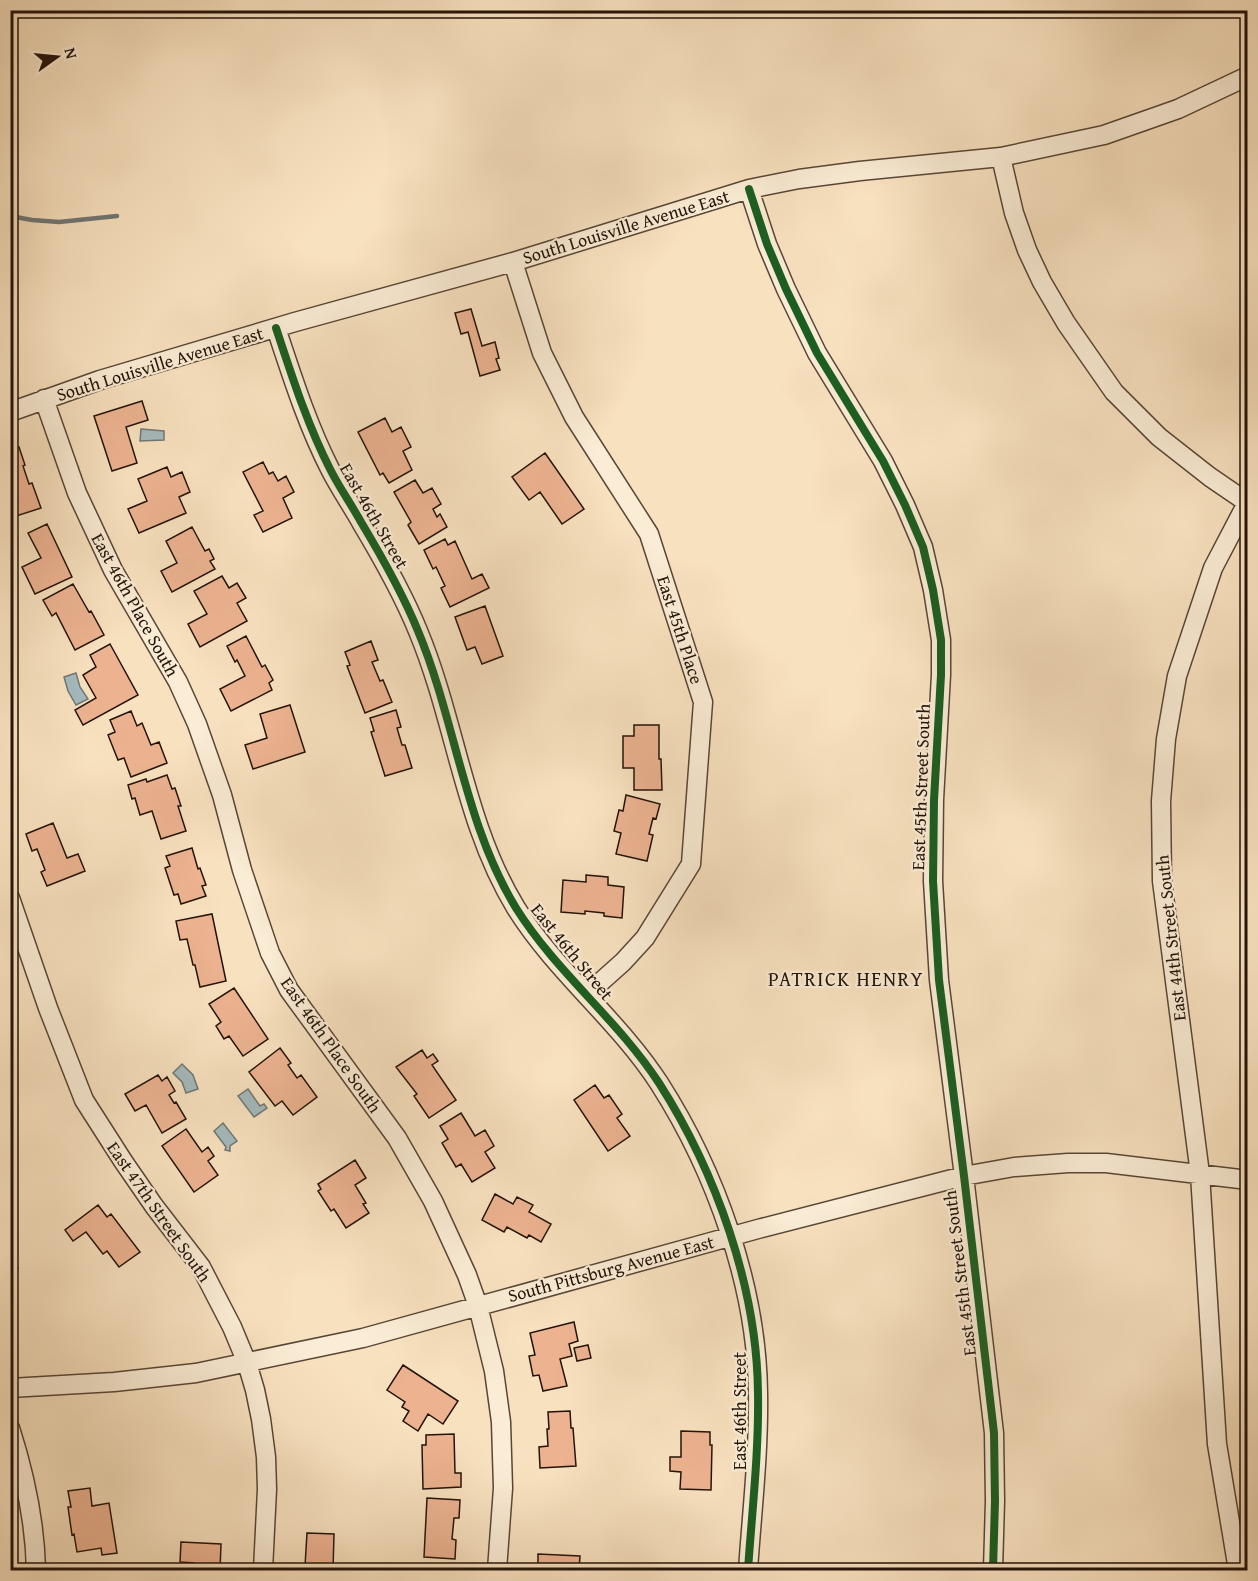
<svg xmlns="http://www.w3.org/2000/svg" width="1258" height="1581" font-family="'Gentium Book Plus',serif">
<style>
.water{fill:#a4babe;stroke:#707776;stroke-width:1.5}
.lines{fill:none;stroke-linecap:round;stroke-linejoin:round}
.stream{stroke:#707776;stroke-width:4.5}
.building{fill:#edb391;stroke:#231309;stroke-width:1.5}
.minor-casing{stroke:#584636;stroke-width:21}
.minor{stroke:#faecd5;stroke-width:18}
.cycleway-casing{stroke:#faecd5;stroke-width:11}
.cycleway{stroke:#1b5e20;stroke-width:8}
.labels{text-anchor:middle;stroke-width:4.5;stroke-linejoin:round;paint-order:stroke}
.street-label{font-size:18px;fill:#231309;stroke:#faecd5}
.neighbourhood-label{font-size:20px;letter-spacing:1.5px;fill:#231309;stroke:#faecd5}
</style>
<rect width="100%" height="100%" fill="#f8e1bf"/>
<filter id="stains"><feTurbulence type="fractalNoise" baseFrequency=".00333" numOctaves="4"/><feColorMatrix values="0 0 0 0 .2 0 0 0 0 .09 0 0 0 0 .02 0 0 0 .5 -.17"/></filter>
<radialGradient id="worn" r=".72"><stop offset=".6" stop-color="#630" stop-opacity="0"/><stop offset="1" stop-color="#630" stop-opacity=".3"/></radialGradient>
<path class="water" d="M141,429L164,431V440L140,441Z
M76,673L80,687L88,699L76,705L68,691L64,677Z
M182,1064L193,1075L198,1089L186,1093L182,1082L173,1073Z
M248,1089L260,1106L264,1104L267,1108L254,1117L238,1096Z
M223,1123L237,1141L230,1146V1151L225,1150L226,1147L214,1131Z"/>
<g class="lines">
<path class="stream" d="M10,216L32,220L59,222L117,216"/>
</g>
<path class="building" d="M471,309L482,346L495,342L499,358L496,359L500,370L480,376L468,332L461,334L455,313Z
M142,401L148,420L126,427L137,463L112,471L94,416Z
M385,418L392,432L401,427L411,447L403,451L412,470L389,483L383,473L380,475L358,432Z
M19,447L25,465L23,466L29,484L32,483L41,508L10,518V450Z
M545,453L584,509L562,524L540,492L529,500L512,477Z
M263,462L269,474L273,472L278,481L286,476L294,492L283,498L292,518L263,532L254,515L263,511L243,472Z
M167,467L171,477L182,472L190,492L179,497L186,513L139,533L128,509L147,501L138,479Z
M415,480L423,493L432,488L441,504L433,509L437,517L440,514L447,527L419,544L408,525L411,522L394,492Z
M47,524L72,577L35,594L22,567L41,558L28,533Z
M192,527L205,551L209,549L214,559L210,561L215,569L172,592L161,571L177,563L166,541Z
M445,539L448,545L455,541L472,579L482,574L489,588L450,607L441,588L445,586L436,567L433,569L424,550Z
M222,576L229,588L237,583L246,598L237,603L247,621L200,647L188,624L207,614L194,591Z
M73,584L89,612L91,611L104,635L75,650L56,613L52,616L43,600Z
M485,606L503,656L482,664L475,647L467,650L455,617Z
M246,636L262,667L265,665L273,680L269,683L272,690L231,711L220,689L245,676L237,660L235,662L227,646Z
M371,641L378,660L372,662L380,681L383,680L392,702L365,713L347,666L350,665L345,652Z
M110,644L138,695L83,725L75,710L96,698L83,675L96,667L90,655Z
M290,705L305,752L253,769L245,745L267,738L260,714Z
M396,710L401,727L397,728L402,745H405L412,768L385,776L371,732L374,731L370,718Z
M131,711L137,726L142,723L151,745L159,742L167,763L131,777L124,758L118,760L108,735L115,732L110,720Z
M634,725H659V759H661L662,790H634V768H623V736H634Z
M167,775L172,789L175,788L181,806H178L186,831L161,839L152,811L140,815L135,798L132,799L128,785L146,779L147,782Z
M626,795L660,804L656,819L653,818L649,834L653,835L647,861L616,854L621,833L614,831L619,810L623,811Z
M53,823L67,858L78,854L85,871L47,886L41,872L45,870L37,849L32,851L26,834Z
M192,848L198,869L200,868L206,885L202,886L206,896L181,904L178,894L174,895L165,868L170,866L166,856Z
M586,875L608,877V885L624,887L622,918L604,916V913L585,911V914L561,912L563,880L586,882Z
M212,914L226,981L200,987L195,965H193L187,939L180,940L176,921Z
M234,988L268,1039L243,1056L229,1036L224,1039L216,1026L221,1022L209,1004Z
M280,1048L291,1063L288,1065L297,1078L301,1075L317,1097L293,1115L282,1101L275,1106L249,1072Z
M422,1050L427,1058L433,1054L438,1061L432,1065L456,1100L429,1118L414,1096L417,1094L396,1067Z
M158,1075L162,1081L167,1077L175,1091L169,1095L174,1103L176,1102L186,1119L162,1133L146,1105L135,1111L125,1094Z
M595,1085L604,1098L609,1095L622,1114L617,1118L630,1136L608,1151L574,1100Z
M461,1113L475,1136L485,1130L494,1146L485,1152L495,1168L472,1182L461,1164L456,1167L442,1143L448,1139L440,1126Z
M186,1129L202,1152L208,1147L214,1156L208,1161L218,1175L194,1192L162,1146Z
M355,1160L366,1178L355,1185L366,1203L363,1204L369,1213L346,1228L334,1209L331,1211L318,1191L321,1189L318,1184Z
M495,1194L513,1204L517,1197L533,1205L529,1212L551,1224L541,1242L529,1235L527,1238L507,1227L504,1232L482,1220Z
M98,1205L107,1217L111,1214L140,1252L119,1267L107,1251L103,1254L86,1232L73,1241L65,1230Z
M10,1258L18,1268L10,1274Z
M574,1322L578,1341L569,1344L572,1356L560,1359L567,1386L543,1391L539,1375L533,1376L529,1356L535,1355L530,1333Z
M588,1345L591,1358L577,1361L574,1348Z
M403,1365L458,1401L443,1424L428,1414L418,1431L403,1421L409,1411L402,1407L405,1402L387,1390Z
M570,1411L571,1428H573L576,1466L540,1468L539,1447L548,1446L547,1429H549L548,1412Z
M681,1431L710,1432V1445H712L711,1490L680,1489L681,1472L670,1471V1457H681Z
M454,1434L455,1473H461V1487L423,1489L422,1445H426V1435Z
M90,1488L92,1506L109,1503L117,1553L102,1555L101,1548L77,1552L74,1534L72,1535L68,1507H71L68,1491Z
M427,1498L460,1500L459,1518H454L452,1539L456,1540L455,1559L424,1557Z
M307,1533L334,1534L333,1570H299V1566H305Z
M181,1542L221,1544L220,1570H194V1563L180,1562Z
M538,1554L580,1556L579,1570H538Z
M433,1565L456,1567V1570H432Z"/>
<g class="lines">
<defs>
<path id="minor" d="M1001,157L1014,213L1027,250L1042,282L1066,323L1114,392L1159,437L1210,477L1248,503
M749,189L767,244L786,289L817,353L883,461L905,505L923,547L933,590L941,640V675L934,800L933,881L939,980L964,1176L994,1433L995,1501L993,1570
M513,262L542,353L574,417L649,534L703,702L691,864L645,938L623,962L586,995
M276,328C292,376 307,424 330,469C339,487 351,504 361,522C382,557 403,594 418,631C456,722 464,823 516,908C556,972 618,1020 659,1083C716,1172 757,1287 758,1393C759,1452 752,1511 748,1570
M44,399L77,493L113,570L178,682L197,724L222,795L242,870L270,953L289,990L397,1138L433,1201L467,1275L478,1306L494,1371L501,1422L503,1488L497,1570
M10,412L100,380L295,322L513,262L749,189L799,179L860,171L1001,157L1104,135L1178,109L1248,76
M10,898L48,1008L84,1100L123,1161L154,1206L201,1267L232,1327L247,1363L255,1390L261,1419L266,1457L267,1489L263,1570
M10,1388L114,1382L196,1373L363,1338L758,1229L964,1176L1014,1167L1068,1163H1106L1248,1180
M10,1428C25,1475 35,1521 36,1570
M1238,1570L1217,1444L1200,1174L1162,881L1161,801L1166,739L1177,676L1213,568L1247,503"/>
</defs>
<use href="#minor" class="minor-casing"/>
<use href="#minor" class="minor"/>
<defs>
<path id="cycleway" d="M749,189L767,244L786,289L817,353L883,461L905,505L923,547L933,590L941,640V675L934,800L933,881L939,980L964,1176L994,1433L995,1501L993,1570
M276,328C292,376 307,424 330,469C339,487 351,504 361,522C382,557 403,594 418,631C456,722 464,823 516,908C556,972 618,1020 659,1083C716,1172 757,1287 758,1393C759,1452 752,1511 748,1570"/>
</defs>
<use href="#cycleway" class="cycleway-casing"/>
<use href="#cycleway" class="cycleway"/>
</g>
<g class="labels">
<g class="street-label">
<text transform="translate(626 227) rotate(-17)" y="6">South Louisville Avenue East</text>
<text transform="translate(160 364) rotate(-17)" y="6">South Louisville Avenue East</text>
<text transform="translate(374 516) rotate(60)" y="6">East 46th Street</text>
<text transform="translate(135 605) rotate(61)" y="6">East 46th Place South</text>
<text transform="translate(680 630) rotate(72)" y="6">East 45th Place</text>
<text transform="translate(921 787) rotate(-88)" y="6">East 45th Street South</text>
<text transform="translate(1171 938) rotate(-96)" y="6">East 44th Street South</text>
<text transform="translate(572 952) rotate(51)" y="6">East 46th Street</text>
<text transform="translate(331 1045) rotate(55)" y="6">East 46th Place South</text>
<text transform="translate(159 1212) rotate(55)" y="6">East 47th Street South</text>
<text transform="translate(611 1269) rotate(-15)" y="6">South Pittsburg Avenue East</text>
<text transform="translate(960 1273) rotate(-97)" y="6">East 45th Street South</text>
<text transform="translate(740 1411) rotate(-90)" y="6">East 46th Street</text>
</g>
<g class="neighbourhood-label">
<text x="846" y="986">PATRICK HENRY</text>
</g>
</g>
<rect width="1258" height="1581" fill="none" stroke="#f8e1bf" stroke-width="36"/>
<rect x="12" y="12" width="1234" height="1557" fill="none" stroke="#231309" stroke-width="3"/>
<rect x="18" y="18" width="1222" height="1545" fill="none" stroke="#231309" stroke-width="1.5"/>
<g transform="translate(57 57) rotate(75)" stroke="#faecd5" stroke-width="4.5" paint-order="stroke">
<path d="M0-4.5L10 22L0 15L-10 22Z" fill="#231309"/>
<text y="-9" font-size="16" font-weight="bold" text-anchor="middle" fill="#231309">N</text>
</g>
<rect width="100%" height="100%" filter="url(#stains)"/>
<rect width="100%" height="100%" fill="url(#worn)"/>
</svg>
